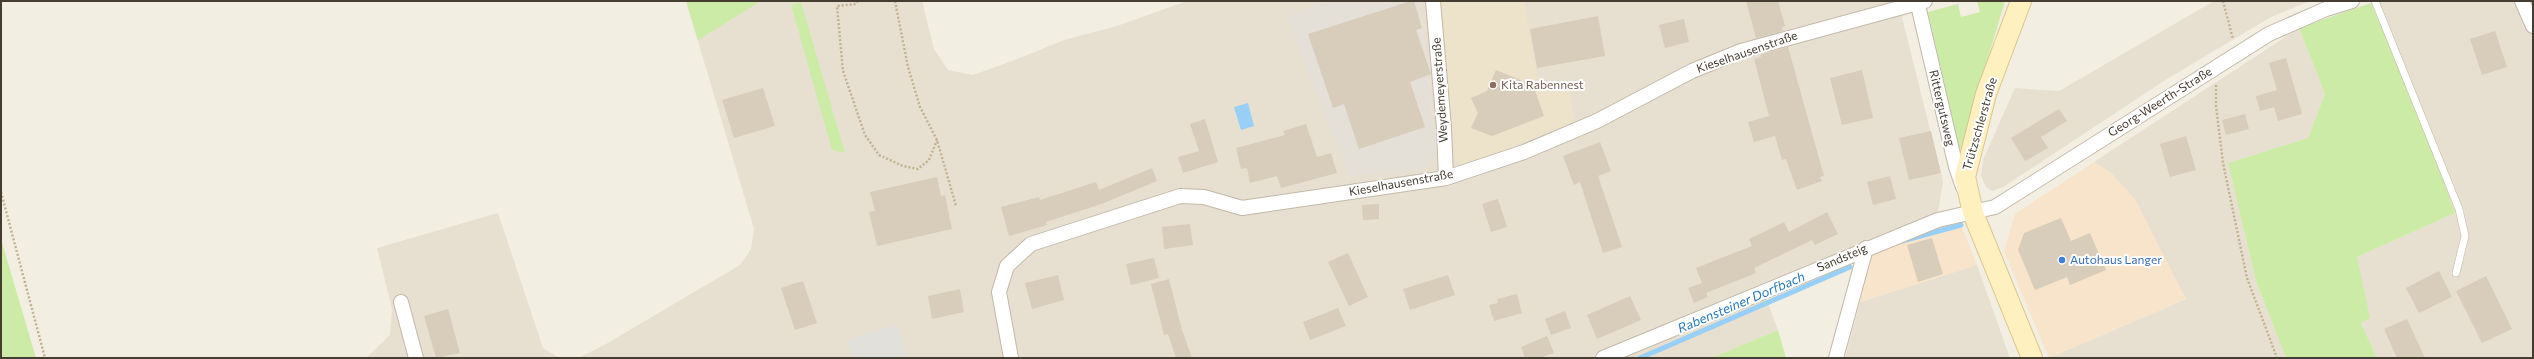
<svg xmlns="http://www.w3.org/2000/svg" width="2534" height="359" font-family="Commissioner,sans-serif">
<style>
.residential{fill:#e7e0d0}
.commercial{fill:#f7e4ca}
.industrial{fill:#e4dfd7}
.education{fill:#ede3ca}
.green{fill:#cceba7}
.parking{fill:#e2e0db}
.water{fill:#98cff6}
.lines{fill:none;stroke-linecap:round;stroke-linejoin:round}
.stream{stroke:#98cff6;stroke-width:5}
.building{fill:#d8ccba}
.lane-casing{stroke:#c2b8a7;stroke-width:8}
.street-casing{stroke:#c2b8a7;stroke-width:16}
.secondary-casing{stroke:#dac68f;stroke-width:22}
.path{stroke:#c2b294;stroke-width:2.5;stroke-dasharray:2 2;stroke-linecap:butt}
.lane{stroke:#fff;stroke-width:7}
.street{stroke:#fff;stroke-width:14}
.secondary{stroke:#fff0c0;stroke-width:20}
.education-dot{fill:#8d6e63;stroke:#fff;stroke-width:1.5}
.shop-dot{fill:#3f7fe0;stroke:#fff;stroke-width:1.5}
.labels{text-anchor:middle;stroke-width:4;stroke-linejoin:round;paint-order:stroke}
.street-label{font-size:12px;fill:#453d32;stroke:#fff}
.education-label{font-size:12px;fill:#785e54;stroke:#fff;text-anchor:start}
.shop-label{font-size:12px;fill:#366cbe;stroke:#fff;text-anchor:start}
.water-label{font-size:13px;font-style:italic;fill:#2479b8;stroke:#fff}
</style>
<rect width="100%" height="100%" fill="#f3eee2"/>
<path class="residential" d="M686,1H922L934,49L948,70L973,75L1012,61L1064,40L1117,26L1187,1H1330L1286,16L1437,152L1419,1H1898L1943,182L1937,218L1764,293L1778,330L1711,358H565L580,357L606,344L740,265L751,249L754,229Z
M2214,1H2310L2271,17L2167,79L2003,187L1992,191L1986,187L1981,176L1983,160L2015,88L2059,91Z
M2370,1H2533V358H2377L2361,323L2357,257L2455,213L2426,132Z
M2299,28L2325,94L2308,138L2228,163L2256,281L2286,358H2049L2186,299L2112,174L2094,162Z
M498,213L543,348L559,358H366L390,335L392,309L377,248Z
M1977,265L2010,358H1845L1860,302Z"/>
<path class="commercial" d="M2094,162L2112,174L2135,199L2186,299L2049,358L2004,251L2015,214Z
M1932,226L1962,227L1977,265L1860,302L1871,251Z"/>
<path class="industrial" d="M1330,1H1419L1437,152L1424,170L1349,176L1286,16Z"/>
<path class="education" d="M1440,1H1524L1539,87L1569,83L1574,122L1464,166L1455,161Z"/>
<path class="green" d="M686,1H761L698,40Z
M1977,1H2005L1960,151L1928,12L1958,4L1961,17L1980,12Z
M801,2L845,153L832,150L791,5Z
M2371,3L2426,132L2455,213L2357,257L2370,318L2361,323L2377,358H2286L2256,281L2228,163L2308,138L2325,94L2299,28Z
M1,239L36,358H1Z
M1778,330L1786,358H1711Z"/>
<path class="parking" d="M897,325L908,358H853L847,340Z"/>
<path class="water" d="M1248,103L1254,126L1241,130L1234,107Z"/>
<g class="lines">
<path class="stream" d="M1902,241L1961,225
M1640,358L1850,267"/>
</g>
<path class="building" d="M1411,1H1414L1422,28L1416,30L1431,74L1410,82L1425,127L1359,149L1344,104L1333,108L1308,34Z
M1746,1H1778L1785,26L1782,27L1783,31L1756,38Z
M1598,16L1605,56L1537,68L1530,29Z
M1684,19L1689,42L1665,48L1659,25Z
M2495,31L2507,67L2482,75L2470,39Z
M1788,47L1824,176L1820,177L1822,181L1797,190L1786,159L1782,160L1775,136L1754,142L1748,122L1769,116L1754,59L1761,57L1760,55Z
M2286,58L2302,114L2278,121L2274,107L2260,111L2256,96L2277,90L2269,63Z
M1496,70L1533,85L1544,116L1492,136L1471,128L1478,113L1471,98L1487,91Z
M1862,70L1873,118L1842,125L1830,78Z
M763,88L775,126L734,138L722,100Z
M2059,109L2067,121L2041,137L2048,148L2025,161L2011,138Z
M2245,114L2249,129L2226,135L2222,120Z
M1205,119L1218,162L1183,173L1178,157L1199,151L1190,124Z
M1306,124L1317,157L1331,153L1337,173L1281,188L1277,176L1250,183L1247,168L1241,169L1236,148L1285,135L1283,131Z
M1931,131L1941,173L1909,180L1899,138Z
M2186,136L2196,170L2170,177L2160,144Z
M1600,142L1611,171L1598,176L1622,247L1603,253L1580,182L1574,185L1563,156Z
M1152,168L1157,181L1104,203L1046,222L1047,225L1009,236L1001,207L1039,197L1040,200L1096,182L1099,190Z
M1890,176L1896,199L1873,205L1867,182Z
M937,177L941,196L945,195L952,229L877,246L869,212L875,211L870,192Z
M1498,199L1507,227L1491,232L1482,204Z
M1379,204V219L1363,220L1362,205Z
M1827,212L1838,234L1815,245L1812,240L1754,268L1756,273L1706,293L1696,268L1752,246L1749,239L1784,222L1789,232Z
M2061,218L2071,241L2090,233L2106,270L2070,285L2067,277L2035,290L2018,250L2024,233Z
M1190,224L1193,245L1164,249L1162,227Z
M1932,238L1943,274L1918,282L1907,245Z
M1348,253L1368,297L1349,306L1328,262Z
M1154,258L1159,278L1131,285L1126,264Z
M2439,271L2452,297L2419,313L2406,288Z
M1058,275L1064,300L1032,309L1025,283Z
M1448,275L1455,295L1410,310L1403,289Z
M2486,276L2512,329L2482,343L2456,291Z
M1169,279L1182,330L1192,358H1176L1168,334L1164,335L1151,284Z
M803,281L817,323L795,330L781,288Z
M1702,283L1708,297L1694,303L1688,288Z
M960,289L964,312L932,319L928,296Z
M1517,294L1522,313L1494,321L1489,305L1498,303L1497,299Z
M1630,296L1641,320L1597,339L1587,315Z
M1338,308L1346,326L1310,340L1303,322Z
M448,309L460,353L436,358L424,316Z
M1565,311L1571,328L1551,335L1545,319Z
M2407,319L2425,358H2397L2384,329Z
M1547,336L1554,353L1540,358H1525L1521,347Z"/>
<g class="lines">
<defs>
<path id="lane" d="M2375,1L2459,209L2465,236L2456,273"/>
<path id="street" d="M1433,1L1444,128L1446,178
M1917,1L1956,167L1963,187
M2522,1L2533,26
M401,302L416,358
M1011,358L999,292L1007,266L1031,244L1180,196L1204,197L1242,208L1446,178L1524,152L1597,121L1692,71L1741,51L1925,1
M1603,358L1938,220L1995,207L2269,34L2326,9L2352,1
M1836,358L1866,248"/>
<path id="secondary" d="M2021,1L1986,94L1965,177L1973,213L2032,358"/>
</defs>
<use href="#lane" class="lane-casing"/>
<use href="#street" class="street-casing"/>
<use href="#secondary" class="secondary-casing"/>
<path class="path" d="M858,1L856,4L837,6L843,71L865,135L879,155L903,166L918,169L929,160L937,140
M895,1L908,67L920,107L937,140L956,206
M2223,1L2233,39
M2216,85V106L2223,163L2247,278L2277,358
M1,192L45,358"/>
<use href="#lane" class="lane"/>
<use href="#street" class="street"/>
<use href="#secondary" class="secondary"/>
</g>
<circle class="education-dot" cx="1493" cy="85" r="4"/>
<circle class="shop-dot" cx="2062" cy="260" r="4"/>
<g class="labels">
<g class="street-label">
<text transform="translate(1747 52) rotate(-19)" y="4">Kieselhausenstraße</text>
<text transform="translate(1440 90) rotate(-94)" y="4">Weydemeyerstraße</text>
<text transform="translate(2160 102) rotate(-32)" y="4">Georg-Weerth-Straße</text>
<text transform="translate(1942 108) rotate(77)" y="4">Rittergutsweg</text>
<text transform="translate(1980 124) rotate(-74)" y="4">Trützschlerstraße</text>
<text transform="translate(1401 183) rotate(-10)" y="4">Kieselhausenstraße</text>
<text transform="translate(1842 258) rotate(-23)" y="4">Sandsteig</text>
</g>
<g class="education-label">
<text x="1501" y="89">Kita Rabennest</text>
</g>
<g class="shop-label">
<text x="2070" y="264">Autohaus Langer</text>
</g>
<g class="water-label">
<text transform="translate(1741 302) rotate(-23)" y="5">Rabensteiner Dorfbach</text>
</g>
</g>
<rect width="2534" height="359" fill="none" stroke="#453d32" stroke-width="4"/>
</svg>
